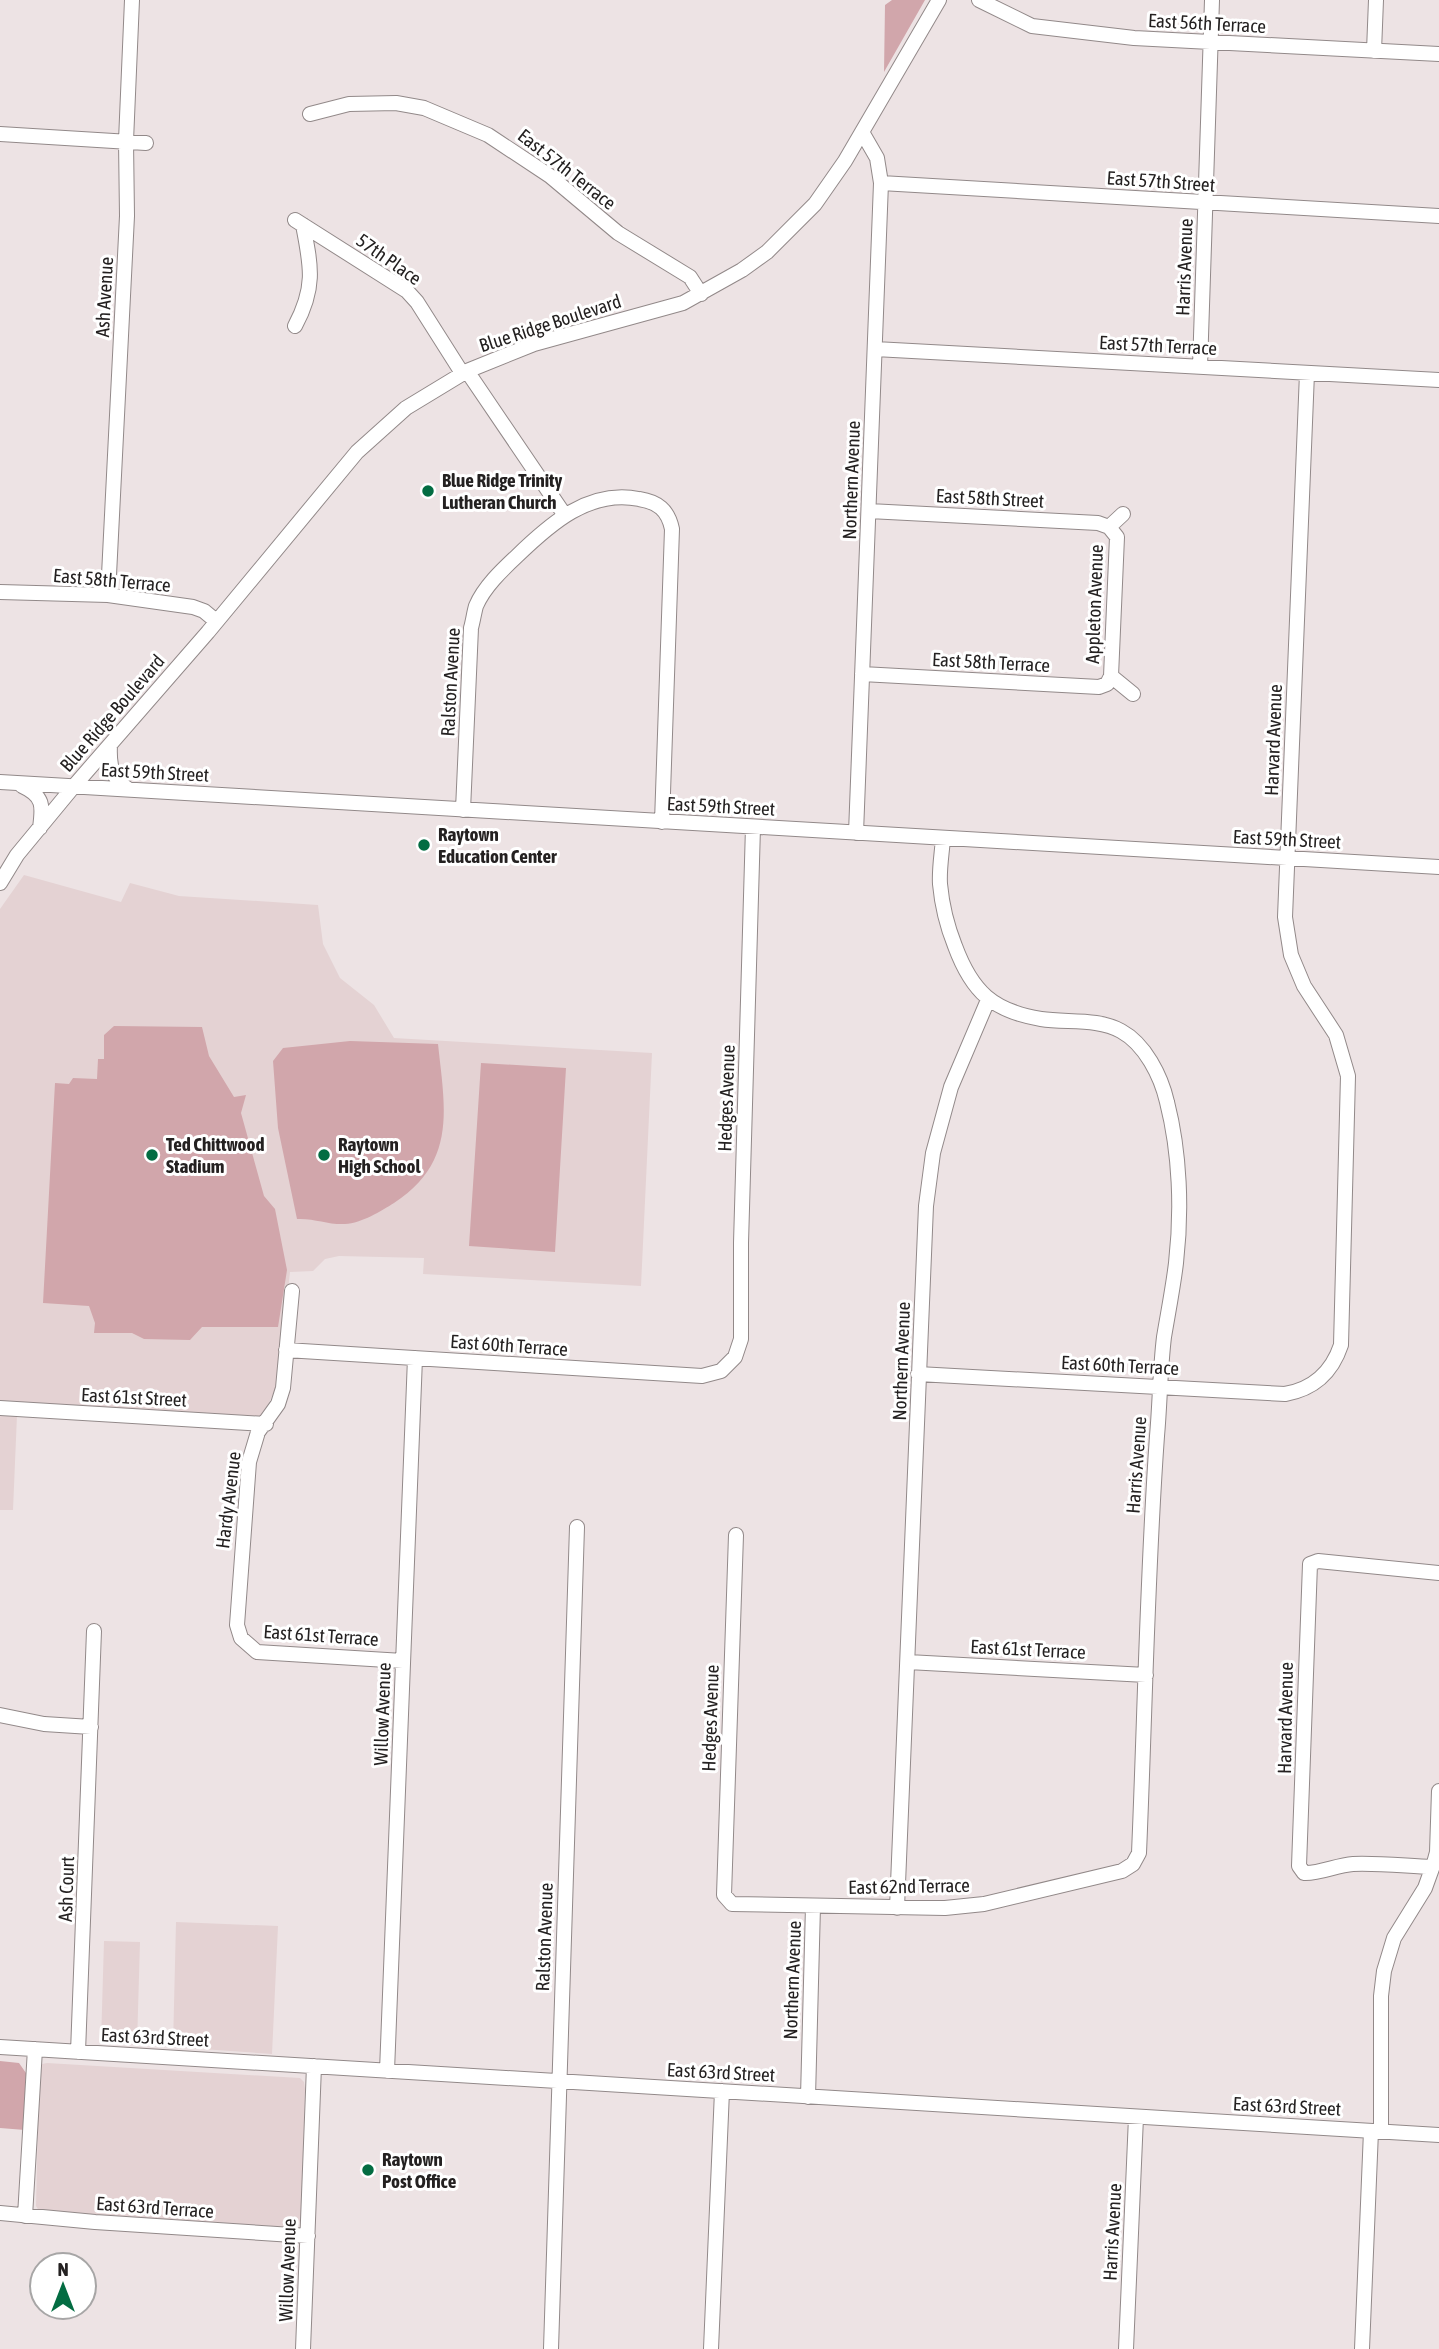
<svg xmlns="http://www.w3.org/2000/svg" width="1439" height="2349" font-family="'Asap Condensed',sans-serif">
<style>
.built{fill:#e4d2d3}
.green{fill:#d1a6ab}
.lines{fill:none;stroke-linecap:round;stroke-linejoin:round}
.minor-casing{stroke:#928989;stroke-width:16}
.minor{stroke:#fff;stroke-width:14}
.poi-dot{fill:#036c42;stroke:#fff;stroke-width:2.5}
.labels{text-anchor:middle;stroke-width:6;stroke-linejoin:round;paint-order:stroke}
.street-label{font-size:19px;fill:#242121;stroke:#fff}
.poi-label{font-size:19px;font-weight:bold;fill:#242121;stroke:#fff;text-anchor:start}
</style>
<rect width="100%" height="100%" fill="#ede3e4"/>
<path class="built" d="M24,875L121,902L130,883L179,896L318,905L323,944L340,978L374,1005L394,1038L652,1053L641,1286L423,1274L424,1258L339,1256L325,1259L313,1271L290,1272L277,1386L262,1417L0,1402V909Z
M0,1414L17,1415L13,1510H0Z
M176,1922L278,1926L272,2054L173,2047Z
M104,1941L140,1942L137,2045L101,2043Z
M47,2063L300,2078L304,2082L305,2089L301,2218L299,2223L287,2227L39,2211L36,2206L39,2080L42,2064Z"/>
<path class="green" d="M892,0H925L884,72L885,5Z
M114,1026L202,1027L209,1056L234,1097L246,1095L241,1113L264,1196L275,1209L287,1270L278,1327H202L190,1340L144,1339L132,1333H94L95,1323L89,1306L43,1303L55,1083L69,1084L73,1078L97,1079L98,1059H104V1035Z
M350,1041L438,1044C445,1109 457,1162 394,1203C381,1211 362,1223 345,1224C329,1225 314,1218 297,1219L278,1128L273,1061L283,1048Z
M481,1063L566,1068L555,1252L469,1246Z
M0,2061L19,2063L26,2073L25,2130L0,2128Z"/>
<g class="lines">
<defs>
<path id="minor" d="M979,0L1032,26L1134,38L1439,54
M1374,51L1376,0
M310,114L349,104L396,103L424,108L488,135L550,176L618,233L690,277L701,294
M0,134L146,143
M881,183L1439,216
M295,220L407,291L417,302L462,373
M295,326C316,287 311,266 303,225
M875,349L1439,380
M1200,367L1212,0
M467,371L564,514
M869,511L1098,523L1109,527
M1109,527L1117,537L1111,676L1133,694
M1109,527L1123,514
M0,592L108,595L193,607L204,611L216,621
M108,595L127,216L126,141L132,0
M862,674L1099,687L1107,684L1111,676
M110,745C109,764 111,778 128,789
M0,782L1439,867
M22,786C44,796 43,806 40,828
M463,810L471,628C473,621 474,613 476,606C484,587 502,570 517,556C550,524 589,489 639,499C658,502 668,510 672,529L662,822
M856,833L881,183L877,158L862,132
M0,883L17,855L74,786L208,632L357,452L406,408L467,371L534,344L683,303L742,270L767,252L815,204L845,161L939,0
M292,1291L283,1388L278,1404L258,1432L249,1462L237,1625L241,1638L257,1652L403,1661
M286,1350L702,1376L721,1371L735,1357L741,1339V1243L753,827
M918,1374L1285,1394C1314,1389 1332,1372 1341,1345L1348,1076L1336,1035L1304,986L1291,955L1285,917L1307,373
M0,1408L266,1424
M736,1535L724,1895L732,1904L945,1908L984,1904L1122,1871L1133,1864L1139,1853C1145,1714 1147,1574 1157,1436C1160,1403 1160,1370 1164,1337C1168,1313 1173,1288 1176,1263C1182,1211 1180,1153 1167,1102C1161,1076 1145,1044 1121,1031C1098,1018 1067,1023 1041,1019C993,1011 972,992 955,946C947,926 942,906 940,884C939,869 942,853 943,838
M908,1662L1146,1675
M0,1715L44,1724L91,1727
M1432,1867C1406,1866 1379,1863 1353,1864C1337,1865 1319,1874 1304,1873L1299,1866L1310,1564L1318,1561L1439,1573
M897,1908L926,1206L933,1153L951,1087L988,1000
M0,2047L1439,2135
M78,2052L94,1631
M387,2071L415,1358
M808,2097L813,1906
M1381,2131V1996L1384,1971L1394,1938L1425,1888L1434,1863L1437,1852L1439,1791
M0,2213L95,2222L308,2236
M25,2216L35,2049
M303,2349L314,2066
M551,2349L577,1527
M711,2349L722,2091
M1126,2349L1136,2117
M1362,2349L1371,2131"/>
</defs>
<use href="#minor" class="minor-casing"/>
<use href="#minor" class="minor"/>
</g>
<g class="poi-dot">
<circle cx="428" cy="491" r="7"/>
<circle cx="424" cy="845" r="7"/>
<circle cx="152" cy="1155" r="7"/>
<circle cx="324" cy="1155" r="7"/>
<circle cx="368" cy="2170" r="7"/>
</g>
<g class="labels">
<g class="street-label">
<text transform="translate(1207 23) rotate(3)" y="7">East 56th Terrace</text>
<text transform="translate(567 169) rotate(38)" y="7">East 57th Terrace</text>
<text transform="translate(1161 181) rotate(4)" y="7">East 57th Street</text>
<text transform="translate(389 259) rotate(35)" y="7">57th Place</text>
<text transform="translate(1184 267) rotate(-88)" y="7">Harris Avenue</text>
<text transform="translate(104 297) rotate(-87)" y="7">Ash Avenue</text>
<text transform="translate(550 323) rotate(-18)" y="7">Blue Ridge Boulevard</text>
<text transform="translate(1158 345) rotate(3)" y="7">East 57th Terrace</text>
<text transform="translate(851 480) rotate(-88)" y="7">Northern Avenue</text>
<text transform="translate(990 498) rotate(3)" y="7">East 58th Street</text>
<text transform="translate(112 580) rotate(5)" y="7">East 58th Terrace</text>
<text transform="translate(1094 604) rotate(-88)" y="7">Appleton Avenue</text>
<text transform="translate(991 662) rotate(3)" y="7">East 58th Terrace</text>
<text transform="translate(450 682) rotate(-87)" y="7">Ralston Avenue</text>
<text transform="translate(112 713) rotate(-49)" y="7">Blue Ridge Boulevard</text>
<text transform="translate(1273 740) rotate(-88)" y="7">Harvard Avenue</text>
<text transform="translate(155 772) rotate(3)" y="7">East 59th Street</text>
<text transform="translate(721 806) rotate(3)" y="7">East 59th Street</text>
<text transform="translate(1287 839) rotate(3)" y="7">East 59th Street</text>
<text transform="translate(726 1098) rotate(-88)" y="7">Hedges Avenue</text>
<text transform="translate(509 1345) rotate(4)" y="7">East 60th Terrace</text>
<text transform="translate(901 1361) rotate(-88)" y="7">Northern Avenue</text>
<text transform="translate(1120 1365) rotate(3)" y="7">East 60th Terrace</text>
<text transform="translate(134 1397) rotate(3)" y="7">East 61st Street</text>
<text transform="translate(1136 1465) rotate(-86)" y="7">Harris Avenue</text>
<text transform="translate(228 1500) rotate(-83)" y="7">Hardy Avenue</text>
<text transform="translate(321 1635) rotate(4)" y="7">East 61st Terrace</text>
<text transform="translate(1028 1649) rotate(3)" y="7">East 61st Terrace</text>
<text transform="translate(382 1714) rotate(-88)" y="7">Willow Avenue</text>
<text transform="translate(710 1718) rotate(-88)" y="7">Hedges Avenue</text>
<text transform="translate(1285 1718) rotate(-89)" y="7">Harvard Avenue</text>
<text transform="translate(909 1886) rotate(-1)" y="7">East 62nd Terrace</text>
<text transform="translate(66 1889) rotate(-88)" y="7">Ash Court</text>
<text transform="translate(544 1937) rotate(-88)" y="7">Ralston Avenue</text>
<text transform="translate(792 1980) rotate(-88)" y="7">Northern Avenue</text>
<text transform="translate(155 2037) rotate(3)" y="7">East 63rd Street</text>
<text transform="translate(721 2072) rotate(3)" y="7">East 63rd Street</text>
<text transform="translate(1287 2106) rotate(3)" y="7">East 63rd Street</text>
<text transform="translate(155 2207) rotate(4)" y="7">East 63rd Terrace</text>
<text transform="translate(1112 2232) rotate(-87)" y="7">Harris Avenue</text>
<text transform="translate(287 2270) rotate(-88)" y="7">Willow Avenue</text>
</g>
<g class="poi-label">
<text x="442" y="487">Blue Ridge Trinity<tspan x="442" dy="22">Lutheran Church</tspan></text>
<text x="438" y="841">Raytown<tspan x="438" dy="22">Education Center</tspan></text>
<text x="166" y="1151">Ted Chittwood<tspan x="166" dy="22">Stadium</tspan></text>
<text x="338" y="1151">Raytown<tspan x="338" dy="22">High School</tspan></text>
<text x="382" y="2166">Raytown<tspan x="382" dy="22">Post Office</tspan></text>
</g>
</g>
<g transform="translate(63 2286)"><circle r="33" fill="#ffffff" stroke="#a7a6a6" stroke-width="2"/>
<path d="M0-5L12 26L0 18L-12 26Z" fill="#036c42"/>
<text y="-10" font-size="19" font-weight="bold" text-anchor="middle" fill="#242121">N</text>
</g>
</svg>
